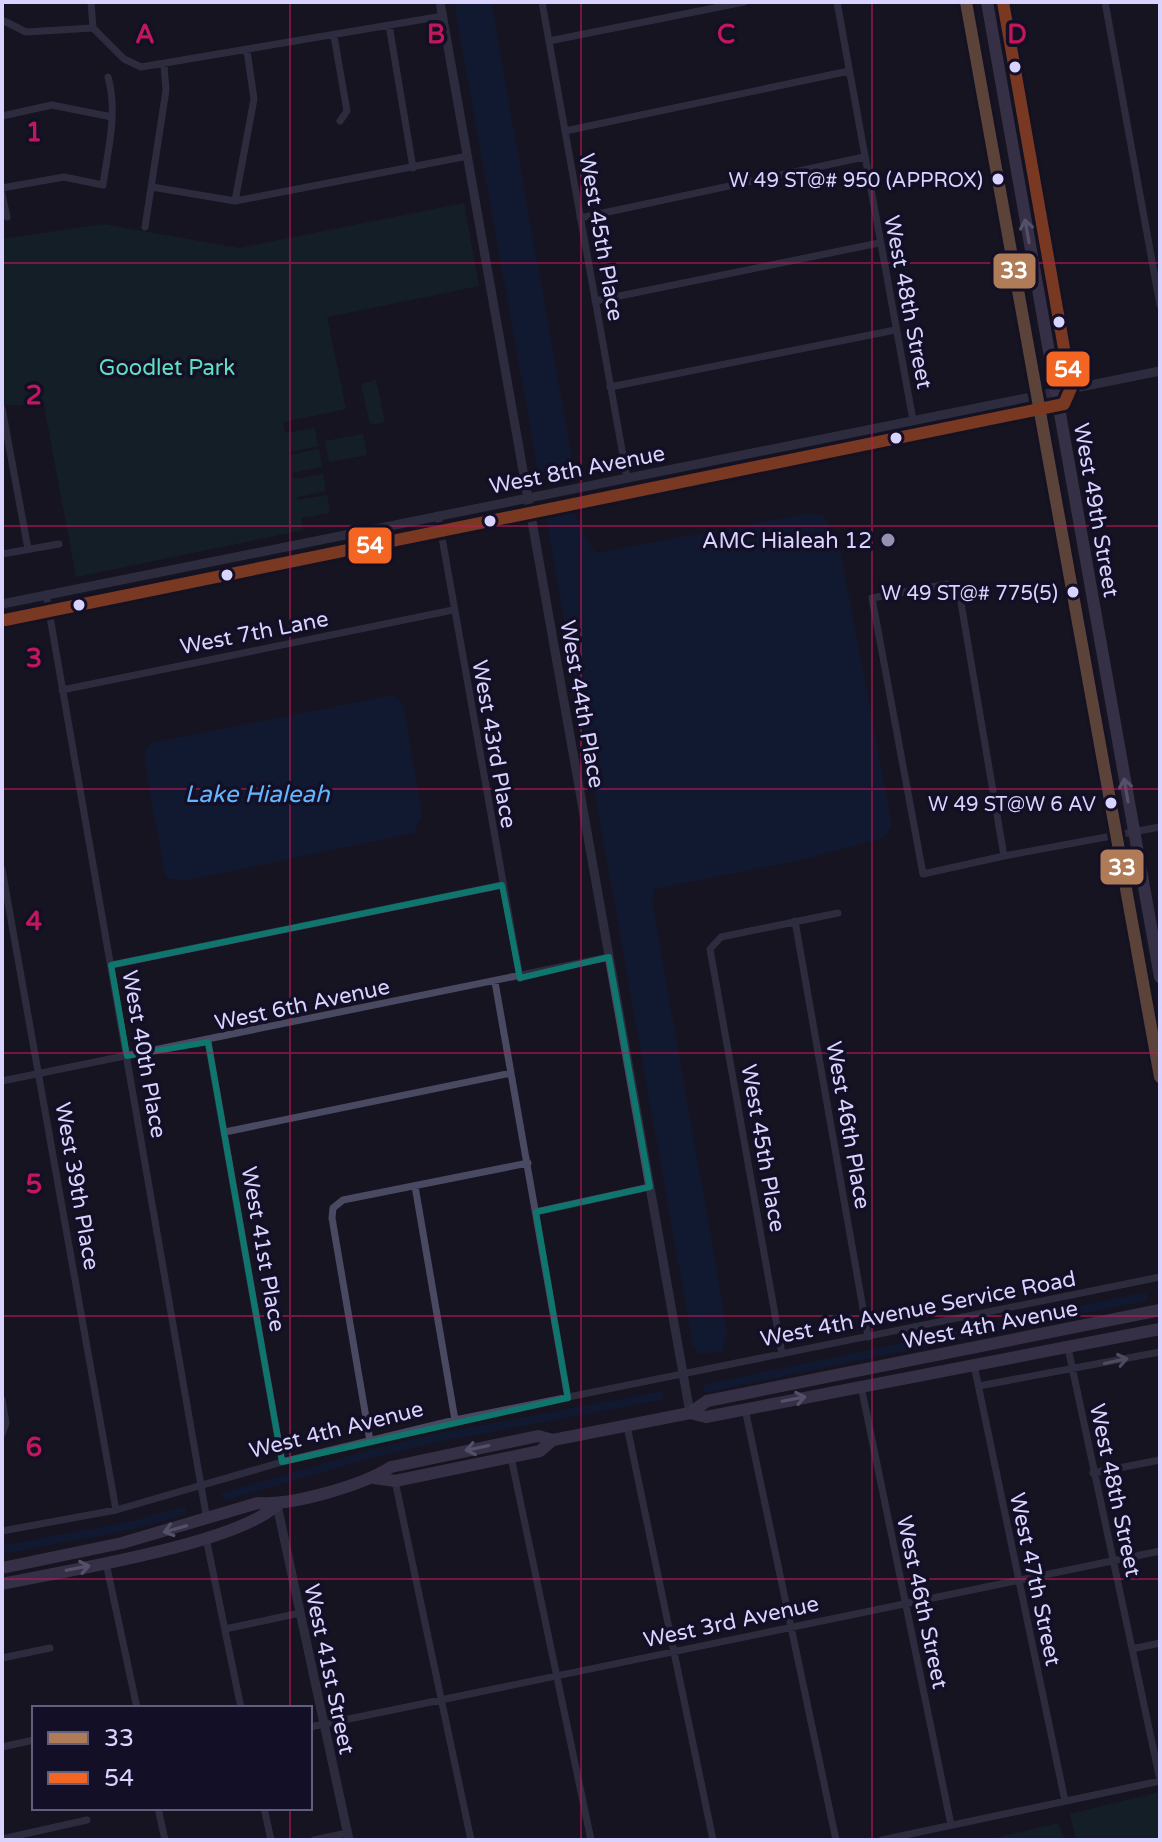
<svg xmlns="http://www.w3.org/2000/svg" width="1162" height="1842" font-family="'Varela Round',sans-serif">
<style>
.green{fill:#132c2d}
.water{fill:#0d2144}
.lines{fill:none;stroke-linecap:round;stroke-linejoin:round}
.canal{stroke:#0d2144;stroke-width:8}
.minor{stroke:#4a4962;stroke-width:7}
.tertiary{stroke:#4a4962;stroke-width:9}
.primary{stroke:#5e5373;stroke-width:12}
.bus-1-casing{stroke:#130f26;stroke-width:18}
.bus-2-casing{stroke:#130f26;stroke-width:18}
.bus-1{stroke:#b07c57;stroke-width:12}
.bus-2{stroke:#f26522;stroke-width:12}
.oneway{stroke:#a29ac0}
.oneway2{stroke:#928eb0}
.marked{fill:none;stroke:#0f766e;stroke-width:6;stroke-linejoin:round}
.grid{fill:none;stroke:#c2185b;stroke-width:2;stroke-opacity:0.55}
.bus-dot{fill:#d9d4ff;stroke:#130f26;stroke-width:3}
.poi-dot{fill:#9591b1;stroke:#130f26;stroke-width:3}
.labels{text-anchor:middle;stroke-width:7;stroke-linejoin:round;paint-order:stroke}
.bus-label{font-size:20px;fill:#d9d4ff;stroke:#130f26;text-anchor:end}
.street-label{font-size:22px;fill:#d9d4ff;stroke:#130f26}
.park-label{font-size:22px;fill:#5fe0c0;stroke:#130f26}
.poi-label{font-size:22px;fill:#d9d4ff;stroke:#130f26;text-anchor:end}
.water-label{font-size:24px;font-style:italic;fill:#62b6ff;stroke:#130f26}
.grid-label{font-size:26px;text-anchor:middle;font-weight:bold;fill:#c2185b;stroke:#130f26;stroke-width:7;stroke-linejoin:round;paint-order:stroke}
.line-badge{stroke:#130f26;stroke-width:3}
.badge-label{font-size:22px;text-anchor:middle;font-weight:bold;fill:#fff}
</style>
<rect width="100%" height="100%" fill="#161421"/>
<path class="green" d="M464,203L479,286L327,317L346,409L283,422L285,433L315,428L318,446L288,452L290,455L319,449L322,467L292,473L294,479L323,474L326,491L297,497V500L327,495L330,513L301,518L303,530L76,577L44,405H2V239L103,224L239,248Z
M376,380L385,422L370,425L361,384Z
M363,434L367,455L329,462L325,441Z
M1160,1792V1840H1076L1070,1814Z
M1058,1823L1065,1840H987Z"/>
<path class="water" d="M454,2H491L570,448L572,466L568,471L545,474L538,470Z
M569,507C582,521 583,539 596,553L806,514L823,515L838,540L892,825L884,838L801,860L654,889L652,901L727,1330L722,1351L700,1354L693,1345L547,523L548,511Z
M389,696L396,697L403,705L422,815L414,833L187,880L169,879L165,874L145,764L146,749L151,743Z"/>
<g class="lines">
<path class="canal" d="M707,1388L1143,1297
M226,1496L367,1455L437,1438L659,1396
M2,1550L134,1525L182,1511"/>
<path class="minor" d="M91,2L93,28
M542,2L627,478
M837,2L913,420
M1105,2L1160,305
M2,20L26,32L93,28L124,59L141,67L443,16
M389,25L413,168
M334,36L347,111L340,121
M549,41L744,2
M2,116L52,105L112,117
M565,131L849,71
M152,187L235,201L468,156
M2,188L64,177L103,185C108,149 118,112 108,77
M2,194L7,217
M235,201L254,99L247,51
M580,218L864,157
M145,227L166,90L164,65
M595,301L879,243
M610,387L895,330
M2,408L28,549
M438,515L520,978
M2,554L59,544
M46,594L207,1520
M62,690L453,610
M1004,856L923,874L872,598L947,584L960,597L1004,856L1160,827
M2,869L116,1510
M795,921L868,1337
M111,965L502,885
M495,982L568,1398
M208,1042L282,1462
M2,1081L609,957
M225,1132L511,1073
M415,1186L455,1420
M536,1212L650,1187
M1068,1348L1160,1780
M782,1354L710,949L721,937L838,913
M974,1365L1065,1801
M861,1386L951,1825
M979,1386L1160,1352
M2,1399L6,1423L2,1434
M745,1409L836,1840
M627,1426L713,1840
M370,1441L332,1218L333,1208L343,1200L528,1163
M511,1457L591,1840
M1093,1473L1160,1460
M395,1481L471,1840
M2,1531L116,1510L282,1462L455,1420L1160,1277
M206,1538L241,1708
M106,1563L137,1708
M225,1629L300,1613
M1132,1649L1160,1643
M2,1658L50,1648
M310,1727L1160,1551
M2,1747L34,1740
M158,1808L165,1840
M264,1808L271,1840
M2,1839L87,1820
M314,1840L347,1833
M882,1840L1160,1781"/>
<path class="tertiary" d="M440,2L690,1413
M2,604L1160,371
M277,1505L349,1840"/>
<path class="primary" d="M966,2L1160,1077
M987,2L1160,977
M690,1413L707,1401L1160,1310
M374,1478L395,1481L540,1451L553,1440L690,1413L706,1417L1160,1329
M2,1568L122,1543L258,1503C292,1506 363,1485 391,1467L538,1436L553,1440
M2,1584C64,1571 236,1544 277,1505"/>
<defs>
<path id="bus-1" d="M966,2L1160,1077"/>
<path id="bus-2" d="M5,620L1064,404L1071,388L1003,2"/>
</defs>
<use href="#bus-1" class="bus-1-casing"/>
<use href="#bus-2" class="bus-2-casing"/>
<use href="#bus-1" class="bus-1"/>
<use href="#bus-2" class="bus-2"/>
</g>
<defs><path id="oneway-shaft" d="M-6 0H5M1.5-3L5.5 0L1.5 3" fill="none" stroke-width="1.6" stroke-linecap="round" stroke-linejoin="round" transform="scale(2)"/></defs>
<g class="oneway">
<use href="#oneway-shaft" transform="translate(1027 231) rotate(-100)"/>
<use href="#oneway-shaft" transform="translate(1126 790) rotate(-100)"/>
<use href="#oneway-shaft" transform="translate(794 1399) rotate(-11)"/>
<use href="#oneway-shaft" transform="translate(477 1448) rotate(168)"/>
<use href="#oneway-shaft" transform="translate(175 1529) rotate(164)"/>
<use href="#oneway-shaft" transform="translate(78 1568) rotate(-11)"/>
</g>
<use class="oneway2" href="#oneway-shaft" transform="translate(1116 1361) rotate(-12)"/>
<path d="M0 0H1162V1842H0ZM502,885L520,978L609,957L650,1187L536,1212L568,1398L282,1462L208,1042L127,1056L111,965Z" fill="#161421" fill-opacity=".55" fill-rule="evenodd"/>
<path class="marked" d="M502,885L520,978L609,957L650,1187L536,1212L568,1398L282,1462L208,1042L127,1056L111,965Z"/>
<path class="grid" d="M290,2V1708M581,2V1840M872,2V1840M2,263H1160M2,526H1160M2,789H1160M2,1053H1160M2,1316H1160M2,1579H1160M290,1808V1840"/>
<g class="bus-dot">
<circle cx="1015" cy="67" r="7"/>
<circle cx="998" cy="179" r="7"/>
<circle cx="1059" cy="322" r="7"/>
<circle cx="896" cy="438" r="7"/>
<circle cx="490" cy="521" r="7"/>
<circle cx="227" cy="575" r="7"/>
<circle cx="1073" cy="592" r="7"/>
<circle cx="79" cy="605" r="7"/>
<circle cx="1111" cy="803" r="7"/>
</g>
<circle class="poi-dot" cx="888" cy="540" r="8"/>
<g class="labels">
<g class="bus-label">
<text x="983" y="187">W 49 ST@# 950 (APPROX)</text>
<text x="1058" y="600">W 49 ST@# 775(5)</text>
<text x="1096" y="811">W 49 ST@W 6 AV</text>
</g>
<g class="street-label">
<text transform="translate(602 237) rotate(80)" y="8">West 45th Place</text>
<text transform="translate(909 302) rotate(79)" y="8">West 48th Street</text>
<text transform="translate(577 469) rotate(-11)" y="8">West 8th Avenue</text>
<text transform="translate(1097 510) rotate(80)" y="8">West 49th Street</text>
<text transform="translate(254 632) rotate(-11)" y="8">West 7th Lane</text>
<text transform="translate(583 704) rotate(80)" y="8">West 44th Place</text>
<text transform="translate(495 744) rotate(80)" y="8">West 43rd Place</text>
<text transform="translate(302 1004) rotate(-12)" y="8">West 6th Avenue</text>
<text transform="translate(145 1054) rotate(80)" y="8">West 40th Place</text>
<text transform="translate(849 1125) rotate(80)" y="8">West 46th Place</text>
<text transform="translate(764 1148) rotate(80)" y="8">West 45th Place</text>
<text transform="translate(78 1186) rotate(80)" y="8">West 39th Place</text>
<text transform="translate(264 1249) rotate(80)" y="8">West 41st Place</text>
<text transform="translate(918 1308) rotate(-11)" y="8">West 4th Avenue Service Road</text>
<text transform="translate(990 1324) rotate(-11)" y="8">West 4th Avenue</text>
<text transform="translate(336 1429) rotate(-14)" y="8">West 4th Avenue</text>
<text transform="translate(1116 1490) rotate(78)" y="8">West 48th Street</text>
<text transform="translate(1036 1579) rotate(78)" y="8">West 47th Street</text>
<text transform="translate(923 1602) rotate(78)" y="8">West 46th Street</text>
<text transform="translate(731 1621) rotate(-12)" y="8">West 3rd Avenue</text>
<text transform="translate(330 1669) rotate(78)" y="8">West 41st Street</text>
</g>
<g class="park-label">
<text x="167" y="375">Goodlet Park</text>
</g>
<g class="poi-label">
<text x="872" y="548">AMC Hialeah 12</text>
</g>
<g class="water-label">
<text x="257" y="802">Lake Hialeah</text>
</g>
</g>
<g class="grid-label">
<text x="145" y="43">A</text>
<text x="436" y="43">B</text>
<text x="726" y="43">C</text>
<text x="1017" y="43">D</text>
<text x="34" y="141">1</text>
<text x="34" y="404">2</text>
<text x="34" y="667">3</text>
<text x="34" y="930">4</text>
<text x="34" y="1193">5</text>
<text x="34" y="1456">6</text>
</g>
<g class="line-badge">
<rect x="992" y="252" width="45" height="38" rx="8" fill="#b07c57"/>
<rect x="1045" y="350" width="46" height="38" rx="8" fill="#f26522"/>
<rect x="347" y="526" width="46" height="39" rx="8" fill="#f26522"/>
<rect x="1099" y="848" width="46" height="38" rx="8" fill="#b07c57"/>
</g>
<g class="badge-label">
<text x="1014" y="278">33</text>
<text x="1068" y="377">54</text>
<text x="370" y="553">54</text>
<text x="1122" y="875">33</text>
</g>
<rect width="1162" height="1842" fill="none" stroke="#d9d4ff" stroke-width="8"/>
<rect x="32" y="1706" width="280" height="104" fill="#130f26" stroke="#625e7d" stroke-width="2"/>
<rect x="48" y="1732" width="40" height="12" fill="#b07c57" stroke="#625e7d" stroke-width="2"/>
<text x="104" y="1746" font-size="24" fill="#d9d4ff">33</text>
<rect x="48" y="1772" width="40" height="12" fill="#f26522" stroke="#625e7d" stroke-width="2"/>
<text x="104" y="1786" font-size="24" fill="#d9d4ff">54</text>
</svg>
